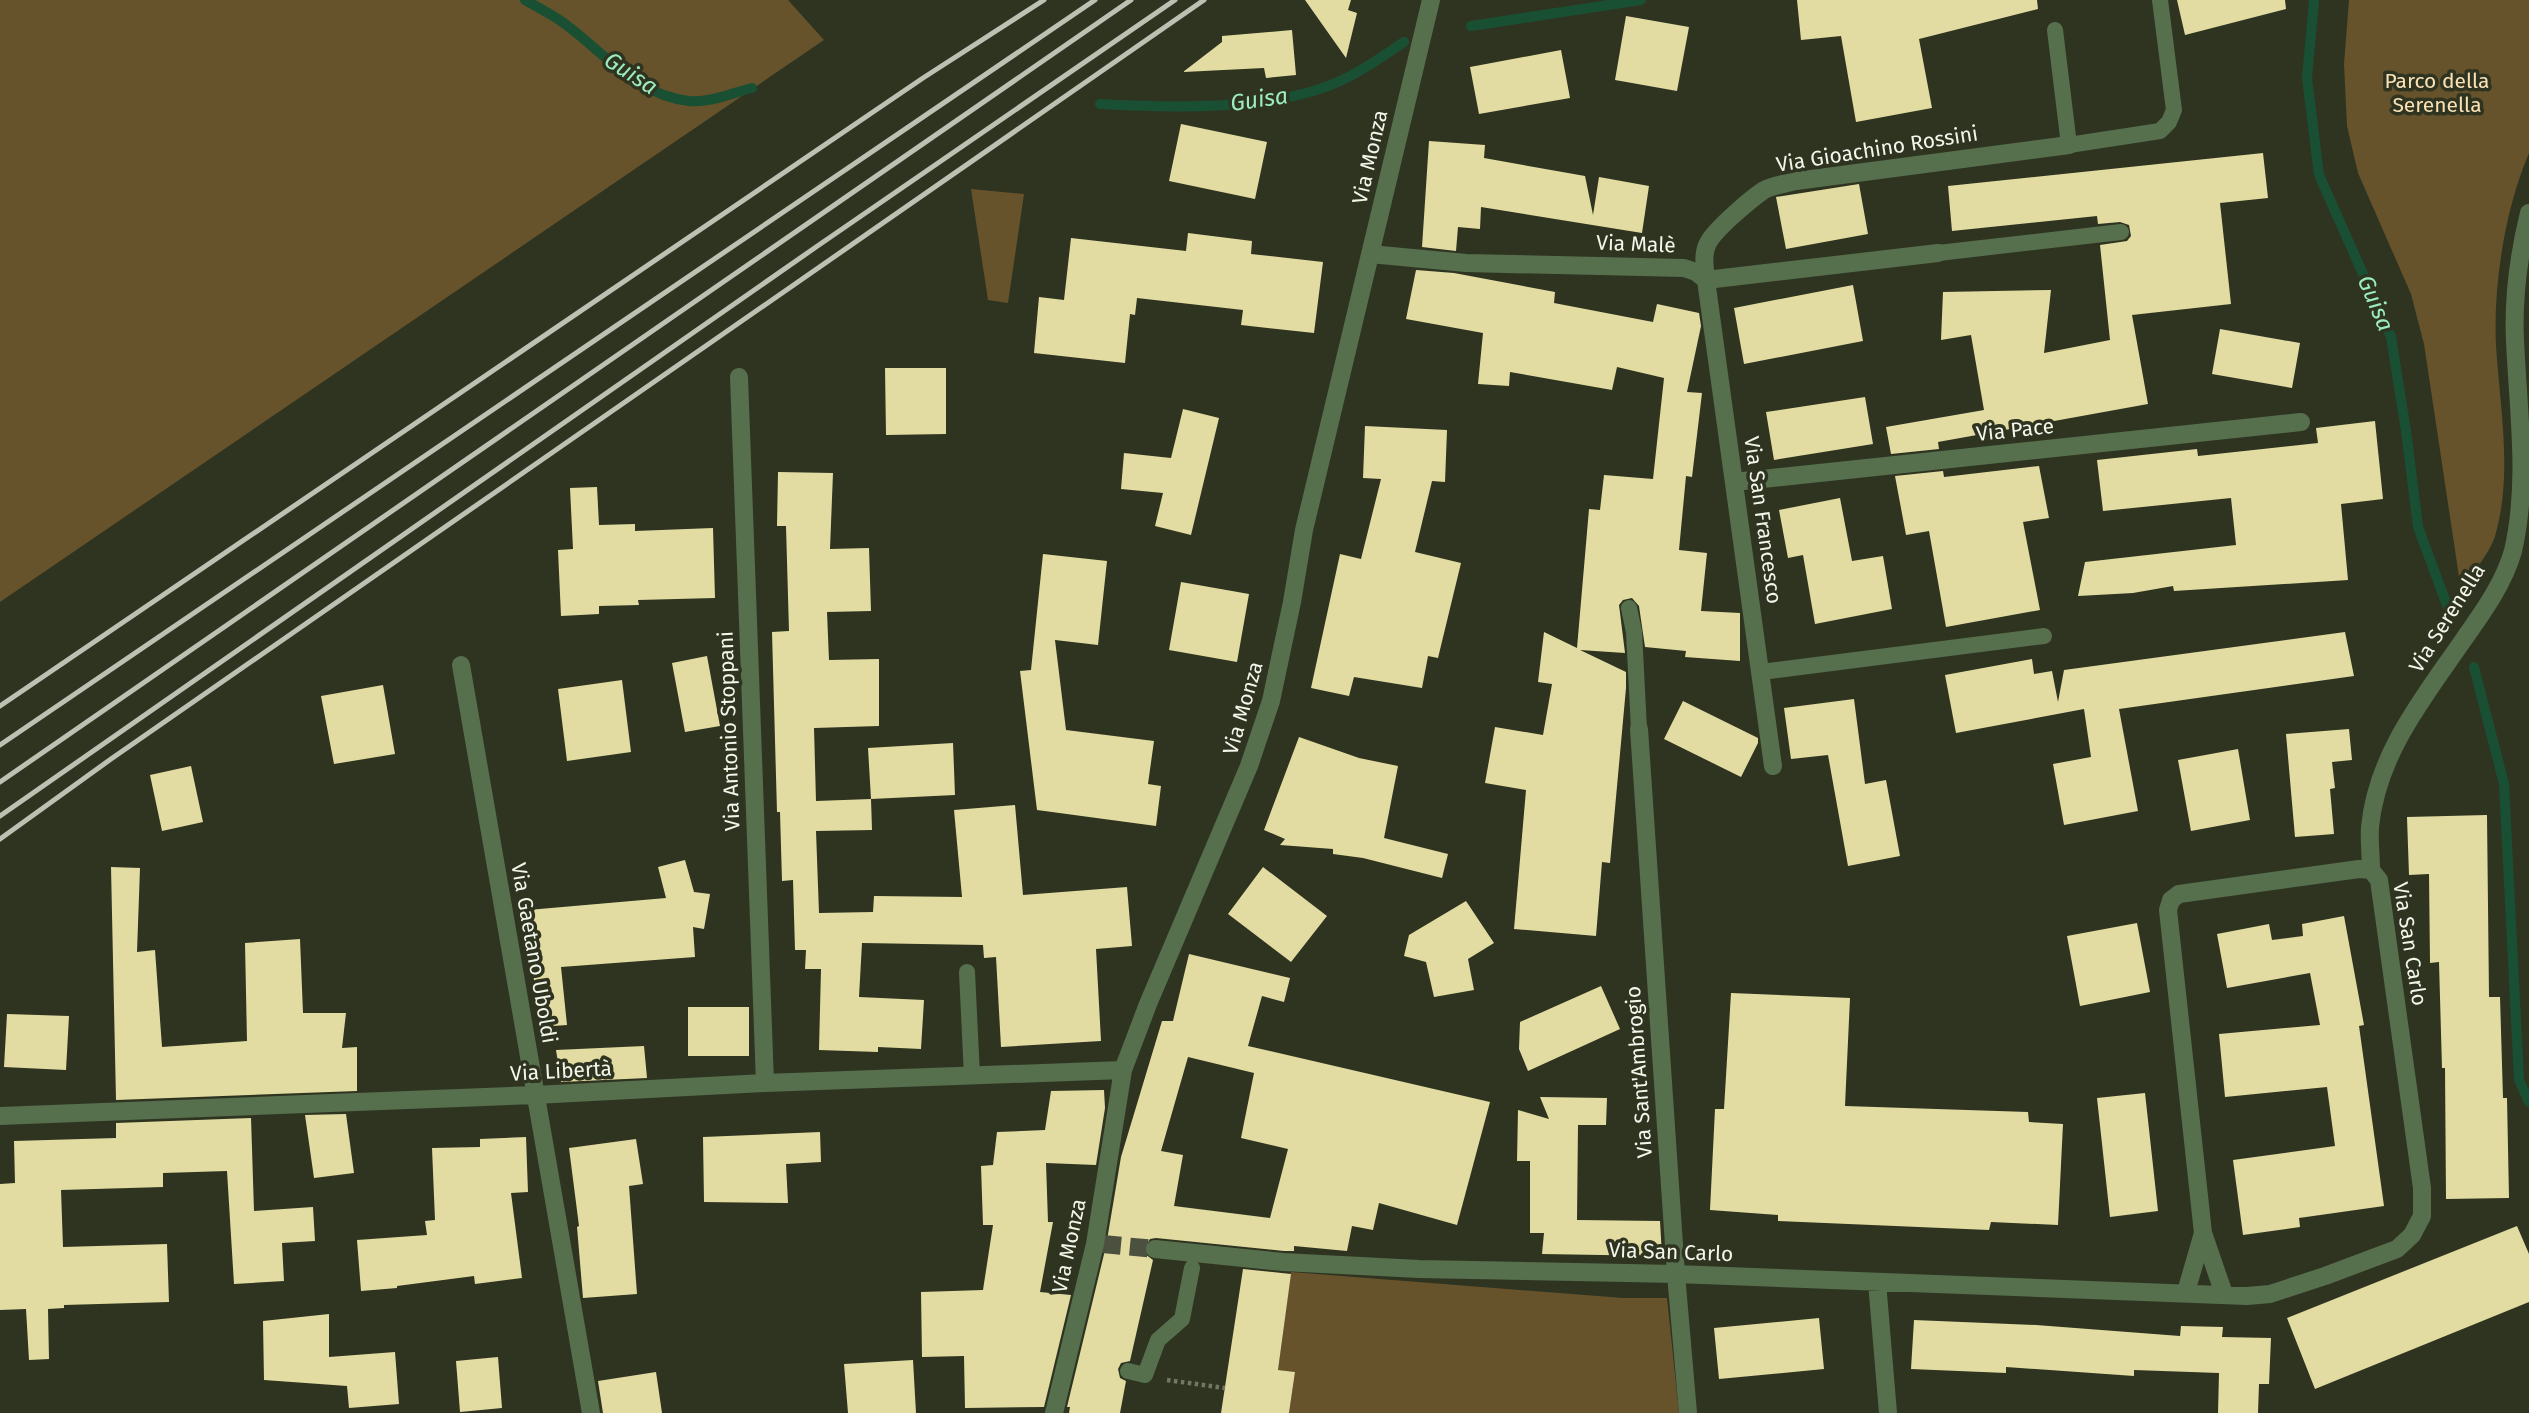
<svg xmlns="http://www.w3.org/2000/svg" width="2529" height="1413" font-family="'Fira Sans',sans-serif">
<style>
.green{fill:#66522b}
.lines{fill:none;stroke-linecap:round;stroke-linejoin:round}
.stream{stroke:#195034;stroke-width:10}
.building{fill:#e3dca2;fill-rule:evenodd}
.street-tunnel{stroke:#4c513f;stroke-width:18;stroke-dasharray:18 9;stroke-linecap:butt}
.path{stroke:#717665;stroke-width:4.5;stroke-dasharray:3.5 3.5;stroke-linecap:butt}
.lane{stroke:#56704e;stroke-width:16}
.street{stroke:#56704e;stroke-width:18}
.rail{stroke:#bdc1b3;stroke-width:5}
.labels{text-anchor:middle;stroke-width:7;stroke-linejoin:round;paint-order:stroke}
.park-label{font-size:21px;fill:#f9e1b5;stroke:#2f3421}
.street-label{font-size:21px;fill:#f3f6ea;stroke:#2f3421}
.water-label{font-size:23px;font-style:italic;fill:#9ceebe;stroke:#2f3421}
</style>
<rect width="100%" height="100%" fill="#2f3421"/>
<path class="green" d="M0,0H788L824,40L0,602Z
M2349,0H2529V153C2505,209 2493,285 2496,346C2500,408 2513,475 2495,536C2490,553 2471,575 2461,590L2424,344L2411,294L2358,173L2347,126L2344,64Z
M971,189L1024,194L1008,303L988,300Z
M1291,1272L1623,1298H1667L1679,1413H1289L1295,1372L1278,1370Z"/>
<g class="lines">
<path class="stream" d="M525,0C536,6 547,12 558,19C600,47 633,95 689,101C710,103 732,93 752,88
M2314,0L2307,78L2319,175L2391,337L2406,431L2418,527L2448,608
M1471,26L1641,0
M1100,104C1171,108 1275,111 1340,81C1363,71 1383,56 1404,42
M2474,667L2504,784L2519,1080L2529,1102"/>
</g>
<path class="building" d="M1305,0H1351L1348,10L1357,13L1346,58Z
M1797,0H2037L2038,9L1919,39L1932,108L1856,122L1841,36L1801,40Z
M2177,0H2285L2286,9L2185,35Z
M1626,16L1689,27L1677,91L1615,80Z
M1292,30L1296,75L1266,78L1264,68L1183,72L1222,42V36Z
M1561,50L1570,98L1479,114L1470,67Z
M1181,124L1267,142L1255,199L1169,181Z
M1429,141L1485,145L1484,158L1585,176L1593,215L1599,177L1649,186L1642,233L1481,207L1480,229L1458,227L1456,251L1422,247Z
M2263,153L2268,198L2220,203L2231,304L2132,315L2148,404L1938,442L1939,449L1891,454L1886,427L1984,410L1971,335L1941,340L1943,292L2051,290L2044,353L2110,340L2100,245L2127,241L2131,236L2129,225L2120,222L2098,224L2097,216L1952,231L1948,186Z
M1859,184L1868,234L1786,249L1776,197Z
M1188,233L1252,241L1251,254L1323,262L1314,333L1241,325L1243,310L1137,298L1135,315L1130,314L1125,363L1034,353L1039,297L1064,300L1071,238L1186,251Z
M1416,270L1454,273L1555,292L1554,303L1653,322L1657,304L1699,313L1701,326L1687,392L1702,393L1692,477L1686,476L1679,550L1707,553L1701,611L1740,613V661L1685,657L1686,651L1645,647L1639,606L1632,598L1623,600L1619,605L1625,653L1580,650L1626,672V688L1610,863L1602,862L1596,936L1514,929L1526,790L1485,783L1495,727L1543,735L1552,684L1538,682L1544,632L1577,648L1589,509L1600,510L1604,475L1653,479L1664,378L1617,367L1612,390L1510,372L1509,386L1478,384L1483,333L1406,319Z
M1853,285L1863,341L1744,364L1734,308Z
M2220,329L2300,343L2292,388L2212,374Z
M885,368H946V434L886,435Z
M1865,397L1873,444L1774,460L1766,412Z
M1183,409L1219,418L1191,535L1155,526L1163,493L1121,489L1124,453L1171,458Z
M2375,421L2383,499L2341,504L2348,580L2174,591L2173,586L2133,593L2078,596L2085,562L2236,545L2231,498L2103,511L2097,460L2197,449L2198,456L2318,443L2316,428Z
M1365,426L1447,430L1445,482L1432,481L1415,552L1461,563L1438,658L1428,656L1422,688L1354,677L1349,696L1311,688L1340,554L1361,559L1381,479L1363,478Z
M2039,466L2049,518L2023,522L2040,610L1946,627L1929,531L1906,535L1895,476L1943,471L1944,477Z
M778,472L833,473L830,549L869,548L871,611L827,612L829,660L879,659V726L814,728L816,801L871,799L872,830L816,831L819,913L873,912L874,896L962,897L954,810L1015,805L1023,895L1127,887L1132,946L1096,949L1101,1041L1001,1047L996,957L984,958L983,945L862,943L859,997L924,1000L921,1049L878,1047V1052L819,1050L821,969H805L806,950H795L793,880L782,881L780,812H777L772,632L789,631L786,526H777Z
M597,487L599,525L635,524V531L713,528L715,598L638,600L639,605L599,606V614L561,616L558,550L573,549L570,488Z
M1840,498L1852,561L1883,556L1892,609L1815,624L1803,555L1788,558L1779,510Z
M1043,554L1107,561L1098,645L1055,640L1066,730L1154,741L1148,784L1161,786L1156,826L1037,810L1020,671L1031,670Z
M1181,582L1249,594L1237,662L1169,650Z
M2345,632L2354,676L2119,709L2138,811L2064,825L2053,764L2091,757L2084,709L1956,733L1945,675L2032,659L2034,674L2052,671L2058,702L2064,670Z
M707,656L720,726L685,732L672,663Z
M622,680L631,752L567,761L558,689Z
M383,685L395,754L334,764L321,696Z
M1854,699L1865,784L1886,780L1900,856L1848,866L1828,755L1791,759L1784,708Z
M1683,701L1758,738V743L1741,777L1664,739Z
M2349,729L2352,760L2332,762L2335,788L2330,789L2334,834L2295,837L2286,734Z
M1299,737L1359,758L1398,766L1384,838L1448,854L1442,878L1363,858L1333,854V849L1280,845L1285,839L1264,830Z
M953,743L955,795L871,799L868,748Z
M2238,749L2250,820L2191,831L2178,760Z
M191,766L203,822L162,831L150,775Z
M2487,815L2489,997H2500L2503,1098H2507L2509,1198L2446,1199L2445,1068H2442L2439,962L2430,963L2429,874L2409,875L2407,817Z
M685,860L694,892L710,894L704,929L693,927L695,957L561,967L567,1025L538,1027L528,910L666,898L658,867Z
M111,867L140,868L137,952L155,950L162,1047L247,1041L245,943L300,939L303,1013H346L342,1048L357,1047V1091L116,1100Z
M1263,867L1327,916L1291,962L1228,914Z
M1466,901L1494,943L1468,959L1474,990L1434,997L1426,962L1404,956L1409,935Z
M2344,916L2364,1025L2359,1026L2384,1206L2299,1218L2300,1227L2243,1235L2233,1160L2335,1146L2327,1087L2225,1097L2219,1034L2320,1025L2310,973L2227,988L2217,934L2269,924L2272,940L2303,936L2302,924Z
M2137,923L2150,992L2080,1006L2067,936Z
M1189,954L1290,978L1284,1002L1262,996L1248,1046L1490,1102L1457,1225L1379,1203L1373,1230L1352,1226L1347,1251L1294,1246V1251H1284L1156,1238L1150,1239L1144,1249L1145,1254L1153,1260L1130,1361L1121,1363L1118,1369L1120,1378L1126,1381L1120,1413H1069L1070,1407H1067L1106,1246L1121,1157L1162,1021H1173ZM1188,1057L1254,1073L1241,1138L1288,1149L1270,1218L1174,1206L1183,1155L1161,1151Z
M1601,986L1620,1029L1528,1071L1519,1049L1520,1022Z
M1731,993L1850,998L1845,1106L2028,1112L2029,1122L2063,1124L2058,1225L1991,1222L1989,1230L1778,1221V1215L1710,1210L1715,1109H1724Z
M688,1007H749V1056H688Z
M7,1014L69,1016L66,1070L4,1067Z
M644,1046L647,1078L561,1082L556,1050Z
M1104,1090L1105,1108L1096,1165L1046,1163L1048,1222H1053L1040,1292L1071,1295L1044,1407L965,1408L964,1356L922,1357L921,1292L983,1290L993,1225H983L981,1166L993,1165L997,1132L1045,1130L1051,1091Z
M2145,1093L2158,1211L2110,1217L2097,1098Z
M1540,1097L1607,1098L1606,1125H1578L1577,1220L1660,1221L1662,1256L1542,1254L1544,1233H1530V1161H1517L1518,1110L1549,1119Z
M346,1114L354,1173L314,1178L305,1115Z
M251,1118L254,1211L313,1207L315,1241L282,1243L284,1281L234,1284L227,1171L163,1173V1187L61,1190L63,1247L167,1244L169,1302L64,1305V1308L48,1309L49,1359L29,1360L26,1309L0,1310V1184L15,1183L14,1141L116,1138V1123Z
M820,1132L821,1162L786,1164L788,1203L704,1202L703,1137Z
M526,1137L528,1192L511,1193L522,1278L475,1284L474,1276L397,1286V1288L361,1291L357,1240L427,1235L425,1221L435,1220L432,1148L480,1147V1139Z
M636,1139L643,1184L629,1186L637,1294L583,1298L577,1227L579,1226L569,1148Z
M2517,1226L2529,1254V1302L2315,1389L2287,1318Z
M1243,1269L1291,1274L1278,1370L1295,1372L1289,1413H1221Z
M329,1314V1357L395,1352L399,1404L349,1408L347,1386L264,1380L263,1321Z
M1819,1318L1824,1369L1719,1379L1714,1328Z
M1914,1320L2036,1325L2180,1336L2181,1326L2223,1327L2222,1337L2271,1338L2269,1384H2259L2258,1413H2218L2219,1373L2134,1370V1376L2006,1367V1373L1911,1369Z
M498,1357L502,1408L460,1412L456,1361Z
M913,1360L916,1413H848L844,1364Z
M656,1372L662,1413H603L598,1381Z"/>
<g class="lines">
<path class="street-tunnel" d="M1103,1244L1155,1249"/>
<path class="path" d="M1167,1380L1225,1388"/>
<path class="lane" d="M2055,30L2069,145L2160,131L2169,122L2174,110L2160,0
M1938,253L2121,232
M1629,608L1634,632L1639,729
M1761,672L2044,636
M967,972L972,1076
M1128,1371L1145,1375L1158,1340L1182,1319L1192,1268"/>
<path class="street" d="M1370,254L1466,263L1684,268L1696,272L1706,280L1938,253
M739,377L765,1083
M1734,482L2301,422
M461,665L591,1413
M1639,729L1676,1274L1688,1413
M1773,766L1706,280C1705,268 1702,254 1708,243C1715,229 1751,199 1764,190C1773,185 1786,184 1796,181L2069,145
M2371,870C2371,856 2369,841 2370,827C2377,754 2424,697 2464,639C2483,612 2504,583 2513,551C2529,481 2518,411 2515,340C2513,298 2519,254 2529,213
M0,1116L535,1095L765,1083L1123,1070
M1155,1249L1283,1262L1419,1269L1676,1274L2247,1296L2270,1294L2325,1276L2397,1249L2412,1235L2422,1216V1188L2379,880L2371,870L2359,869L2179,894L2171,900L2168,910L2203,1233L2224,1294
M1877,1282L1888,1413
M2186,1292L2203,1233
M1054,1413L1095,1244L1123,1070L1148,1004L1249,766L1271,701L1292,602L1304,530L1431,0"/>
<path class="rail" d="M0,706L923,78L1044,0
M0,745L1095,0
M0,782L1131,0
M0,816L816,247L1175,0
M0,839L111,759L1204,0"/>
</g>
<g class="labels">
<g class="park-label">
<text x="2437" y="88">Parco della<tspan x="2437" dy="24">Serenella</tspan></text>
</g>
<g class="street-label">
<text transform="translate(1877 149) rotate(-9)" y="7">Via Gioachino Rossini</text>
<text transform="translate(1370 157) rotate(-77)" y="7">Via Monza</text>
<text transform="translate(1636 244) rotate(2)" y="7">Via Malè</text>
<text transform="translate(2015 430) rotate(-6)" y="7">Via Pace</text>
<text transform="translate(1763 520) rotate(82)" y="7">Via San Francesco</text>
<text transform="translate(2447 618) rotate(-58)" y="7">Via Serenella</text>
<text transform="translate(1243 708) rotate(-74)" y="7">Via Monza</text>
<text transform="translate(729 731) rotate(-92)" y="7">Via Antonio Stoppani</text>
<text transform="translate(2410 944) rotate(81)" y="7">Via San Carlo</text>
<text transform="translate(534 953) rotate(80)" y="7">Via Gaetano Uboldi</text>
<text transform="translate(561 1071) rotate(-3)" y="7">Via Libertà</text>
<text transform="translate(1639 1072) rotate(-94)" y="7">Via Sant'Ambrogio</text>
<text transform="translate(1069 1246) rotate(-78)" y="7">Via Monza</text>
<text transform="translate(1671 1252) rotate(2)" y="7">Via San Carlo</text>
</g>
<g class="water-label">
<text transform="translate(631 73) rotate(33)" y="8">Guisa</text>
<text transform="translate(1259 99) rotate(-8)" y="8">Guisa</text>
<text transform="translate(2376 303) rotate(67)" y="8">Guisa</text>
</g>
</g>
</svg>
